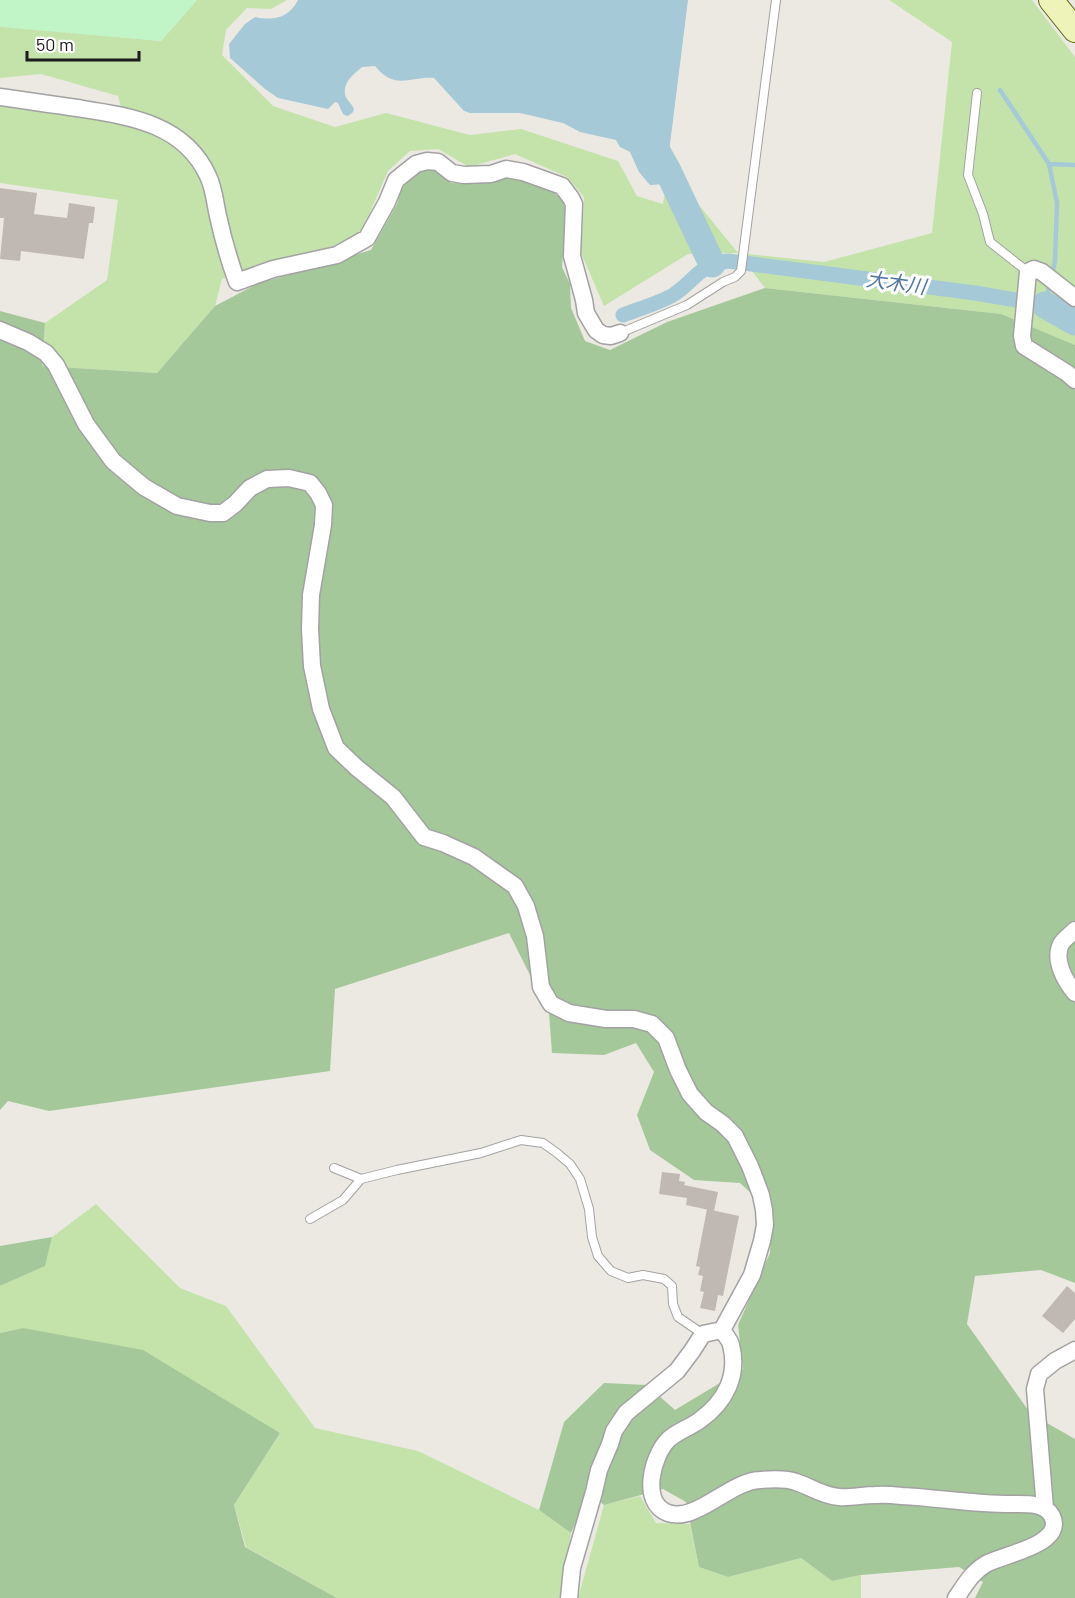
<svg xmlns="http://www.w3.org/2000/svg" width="1075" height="1598" font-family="Barlow,'Noto Sans JP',sans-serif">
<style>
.grass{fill:#c4e3ab}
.forest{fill:#a5c89a}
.park{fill:#c1f4c7}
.water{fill:#a5c9d6}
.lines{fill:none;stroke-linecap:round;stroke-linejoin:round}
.stream{stroke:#a5c9d6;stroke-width:4.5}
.canal{stroke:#a5c9d6;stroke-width:15}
.river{stroke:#a5c9d6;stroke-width:27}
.building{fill:#c0b8b2}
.service-casing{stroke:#a2a2a2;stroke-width:10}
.minor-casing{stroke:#a2a2a2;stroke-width:19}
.secondary-casing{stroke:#5a670d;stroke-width:26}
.service{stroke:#fff;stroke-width:8}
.minor{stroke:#fff;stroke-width:16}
.secondary{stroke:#eef3b9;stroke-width:24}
.labels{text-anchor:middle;stroke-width:6;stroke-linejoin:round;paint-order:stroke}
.water-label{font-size:20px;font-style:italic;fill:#5176a2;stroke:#fff}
</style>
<rect width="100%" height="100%" fill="#ece9e2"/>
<path class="grass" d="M197,0H287L271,9L247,8L226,30L222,55L273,106L335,127L386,113L470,135L521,129L618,161L637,196L663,204L669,168L738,253L824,262L932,233L952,42L889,0H1032L1075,57V345L1001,314L765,288L738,253L688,254L604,306L581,253L584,197L567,177L515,154L469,167L438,149L410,151L388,171L361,233L327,249L262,265L222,279L215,306L157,373L42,366L45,323L107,280L118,200L0,183V105L126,125L118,96L41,74L0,78V26L161,41Z
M96,1204L180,1288L226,1306L315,1428L418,1451L539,1510L571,1533L562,1598H337L246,1547L234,1505L280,1433L23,1328L0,1333V1286L44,1266L52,1237Z
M640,1496L656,1523L690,1524L699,1567L728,1577L801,1558L832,1581L861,1575V1598H578L604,1505Z"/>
<path class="forest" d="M434,169L451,183L474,184L507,178L541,185L564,199L566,217L562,267L570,284L571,308L585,341L610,350L667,322L765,288L1001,314L1075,345V1283L1041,1270L975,1276L967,1324L1031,1414L1075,1439V1598H975L983,1582L959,1567L861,1575L832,1581L801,1558L728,1577L699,1567L686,1502L663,1489L604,1505L589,1492L571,1533L539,1510L564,1422L604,1383L647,1385L675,1410L743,1369L738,1325L770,1253L771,1212L740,1183L694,1180L650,1150L637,1115L654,1072L636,1043L604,1055L552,1053L549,1013L509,933L335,989L330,1071L49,1111L8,1101L0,1110V311L45,323L42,366L157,373L215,306L257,284L371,250L397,204L403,185L420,171Z
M52,1237L45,1266L0,1286V1246Z
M23,1328L143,1350L280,1433L234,1505L245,1547L337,1598H0V1333Z"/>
<path class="park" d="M0,0H197L161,41L1,27L0,26Z"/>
<path class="water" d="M298,0H688L665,184L650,185L639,172L630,152L620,147L616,140L580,132L563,123L520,113H470L464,111L434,78C410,76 395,91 375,66L362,67C354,74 343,82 345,94C346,103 363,109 347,116L343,114L338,103L335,102L328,109L278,98L265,89L230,58L229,44L245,24L255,17C274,21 289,18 298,0Z"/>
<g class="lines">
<path class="stream" d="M1000,90L1049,164L1057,203L1055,261L1052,275
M1049,164L1075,165
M1045,305L1050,283"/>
<path class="canal" d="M623,315C636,310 666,301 676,293C698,277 698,266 728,261L975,293L1045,305"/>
<path class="river" d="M649,137L667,169L712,264
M1045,305L1075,322"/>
</g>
<path class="building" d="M0,188L37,193L34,214L67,218L69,203L95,207L93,223H89L84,259L21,251L20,261L0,259L4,218H0Z
M662,1172L680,1174L679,1181L685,1182L684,1185L718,1192L714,1211L686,1205L687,1198L659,1194Z
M707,1209L739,1216L723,1296L718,1295L715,1311L700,1308L704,1292L700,1291L703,1276L698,1275L700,1267L696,1266Z
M1067,1286L1075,1293V1319L1063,1333L1042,1316Z"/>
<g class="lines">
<defs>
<path id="service" d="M977,93L968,175L983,214L990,242L1028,272
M620,333L687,305L723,282L735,277L741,271L776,0
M334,1168L361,1179
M310,1219L343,1200L361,1179L397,1170L481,1153L521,1140L543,1143L557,1153L570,1164L580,1179L589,1209L592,1237L598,1256L611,1271L628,1278L643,1275L664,1279L672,1286L673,1304L678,1317L703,1334"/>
<path id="minor" d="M0,97C26,101 51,104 77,108C128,116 184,123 208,176C214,188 215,203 218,216C223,239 229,260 237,282L273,269L337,255L367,238L387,202L396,180L416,164L427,161L438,162L452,173L464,175L491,174L506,169L523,172L562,186L571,198L574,204L572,256L584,300L586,313L596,330L603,335L611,336L620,333
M1075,298L1042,272L1034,269L1028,272L1022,336L1024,346L1067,373L1075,380
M0,330L28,342L46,353L56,365L86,424L113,461L144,487L177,506L210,513H223L235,504L250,488L267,479L289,478L310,483L318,493L324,505L323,525L311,595L310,629L312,666L321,709L336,748L357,768L393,797L424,837L443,843L474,857L515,886L526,906L535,936L541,987L551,1004L569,1013L606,1019H634L652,1024L666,1038L678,1070L690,1094L706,1112L723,1124L735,1136L750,1166L761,1195L764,1210L765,1225L762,1241L752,1275L722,1330L703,1334L692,1351L677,1371L626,1413L614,1431L610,1444L599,1470L594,1492L572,1568L569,1598
M1075,930C1071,934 1064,939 1061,944C1053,960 1065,981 1075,993
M722,1330C725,1335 730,1340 731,1345C739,1376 725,1402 700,1420C691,1427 678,1431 669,1439C652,1455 640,1503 668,1513C696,1523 730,1481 760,1480C771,1479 785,1478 796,1482C812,1487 820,1495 839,1497C850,1498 863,1495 875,1495C884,1494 893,1495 902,1496C939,1498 974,1504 1011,1504C1024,1504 1045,1502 1052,1516C1066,1545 1001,1555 986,1564C972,1572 965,1585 956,1598
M1045,1508L1035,1389L1039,1374L1055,1361L1075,1350"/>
<path id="secondary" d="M1051,0L1075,30"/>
</defs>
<use href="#service" class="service-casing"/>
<use href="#minor" class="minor-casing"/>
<use href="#secondary" class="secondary-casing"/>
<use href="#service" class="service"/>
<use href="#minor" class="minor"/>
<use href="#secondary" class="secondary"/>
</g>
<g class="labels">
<g class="water-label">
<text transform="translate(896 283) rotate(8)" y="7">大木川</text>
</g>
</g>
<path d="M27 51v9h112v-9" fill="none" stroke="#1b1b1b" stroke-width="3"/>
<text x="36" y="51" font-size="18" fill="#1b1b1b" stroke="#ffffff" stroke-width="4.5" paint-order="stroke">50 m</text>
</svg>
